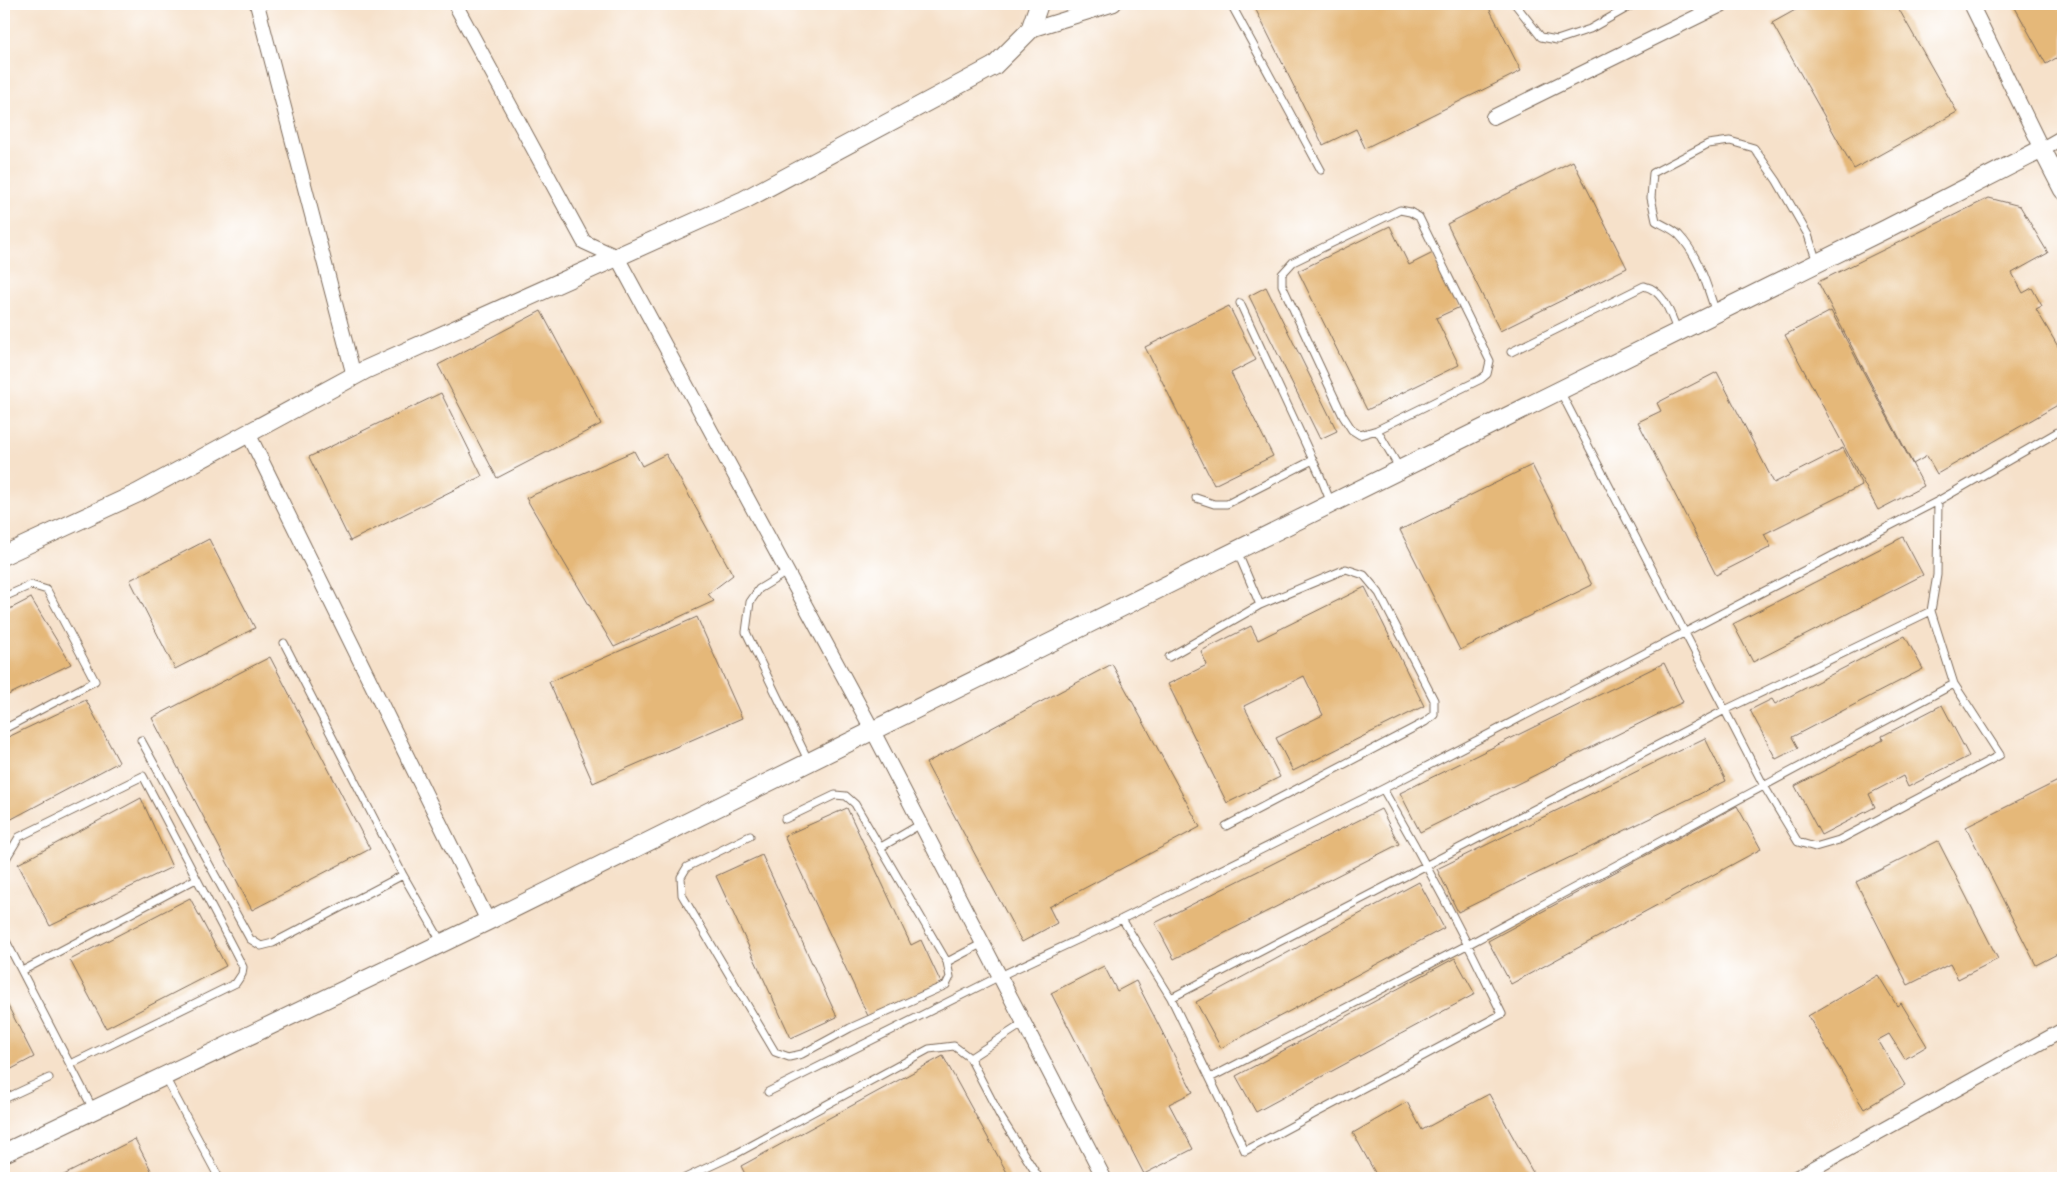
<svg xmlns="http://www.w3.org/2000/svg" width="2067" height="1182" font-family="Itim,sans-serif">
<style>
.building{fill:#e5b879}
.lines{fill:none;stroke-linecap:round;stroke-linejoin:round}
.service-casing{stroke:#7c6a5a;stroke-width:9}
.minor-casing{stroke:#7c6a5a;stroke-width:16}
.tertiary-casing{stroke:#7c6a5a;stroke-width:20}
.service{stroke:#fff;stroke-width:7}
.minor{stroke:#fff;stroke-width:14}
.tertiary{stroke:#fff;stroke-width:18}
</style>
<rect width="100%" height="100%" fill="#fff"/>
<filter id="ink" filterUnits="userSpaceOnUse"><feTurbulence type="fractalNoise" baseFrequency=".02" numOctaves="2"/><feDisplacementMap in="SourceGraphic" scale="10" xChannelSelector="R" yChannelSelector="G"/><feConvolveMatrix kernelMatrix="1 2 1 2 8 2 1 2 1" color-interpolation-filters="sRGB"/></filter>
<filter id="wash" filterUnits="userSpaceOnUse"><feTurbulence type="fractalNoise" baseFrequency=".0096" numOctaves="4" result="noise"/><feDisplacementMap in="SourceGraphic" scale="20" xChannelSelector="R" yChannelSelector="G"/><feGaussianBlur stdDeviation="1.12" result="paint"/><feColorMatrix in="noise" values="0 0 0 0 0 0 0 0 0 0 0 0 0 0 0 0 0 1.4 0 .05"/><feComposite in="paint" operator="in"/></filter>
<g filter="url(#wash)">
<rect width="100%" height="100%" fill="#f6e1ca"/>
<g id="blocks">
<path class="building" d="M1253,4H1487L1521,71L1365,148L1356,129L1323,145Z
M1806,4H1896L1957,112L1854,169L1772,23Z
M2013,4H2063V54L2046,64Z
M1573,161L1627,268L1500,331L1447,224Z
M1989,198L2020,206L2048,253L2012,273L2023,293L2032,288L2042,306L2036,309L2063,355V402L1937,474L1927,456L1913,464L1818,282Z
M1390,226L1409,265L1433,253L1460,307L1436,318L1459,365L1367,410L1298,271Z
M1266,287L1337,431L1320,439L1249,296Z
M1229,306L1256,360L1231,373L1273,456L1214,485L1145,347Z
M541,311L601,424L497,478L438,365Z
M1831,311L1924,486L1878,510L1785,335Z
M1717,372L1774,483L1843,448L1862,485L1764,534L1771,547L1716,575L1638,422L1661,411L1657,403Z
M441,393L482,476L350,541L309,457Z
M634,451L642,466L666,454L733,575L708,594L714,601L614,647L526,498Z
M1532,465L1592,585L1460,650L1400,530Z
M1903,537L1923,575L1753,662L1733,624Z
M209,539L255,628L175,669L130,580Z
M1365,587L1424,706L1293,771L1276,738L1323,715L1304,676L1244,706L1280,777L1227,803L1168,684L1207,665L1201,651L1251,626L1258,640Z
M31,598L71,664L4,697V612Z
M697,617L742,718L593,783L549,682Z
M1905,636L1923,669L1792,737L1798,748L1776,759L1750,710L1772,699L1775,704Z
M270,657L370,849L252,910L152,718Z
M1664,663L1683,702L1420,832L1400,793Z
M1112,664L1200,827L1049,907L1057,923L1022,942L926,763Z
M86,700L119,762L4,823V739Z
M1942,705L1969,756L1908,787L1903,776L1869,794L1875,807L1821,835L1795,786L1883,740L1882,736Z
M1705,738L1726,781L1458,912L1437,869Z
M2060,780L2063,787V951L2036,965L1966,827Z
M141,798L172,867L50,926L18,864Z
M1737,806L1761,849L1511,984L1488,941Z
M847,808L911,945L921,940L941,983L868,1016L784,836Z
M1381,809L1399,844L1174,959L1155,923Z
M1938,841L1998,959L1958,979L1950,964L1908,985L1856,882Z
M762,855L837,1017L791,1038L716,876Z
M1419,882L1444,928L1221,1048L1196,1002Z
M190,898L226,966L106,1028L70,960Z
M1455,958L1475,994L1256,1112L1236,1076Z
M1104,966L1117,991L1136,981L1193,1092L1169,1104L1193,1149L1144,1174L1051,993Z
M1878,975L1897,1006L1901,1003L1927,1046L1905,1059L1889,1034L1878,1040L1905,1085L1864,1109L1808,1016Z
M4,998L34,1057L4,1073Z
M943,1056L1010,1178H747L741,1166Z
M1489,1094L1536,1178H1378L1353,1133L1407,1102L1422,1130Z
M135,1139L155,1178H58Z"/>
</g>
</g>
<g filter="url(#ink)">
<use href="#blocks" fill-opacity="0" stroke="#7c6a5a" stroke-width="1"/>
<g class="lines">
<defs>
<path id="service" d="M1231,4L1321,170
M1515,4L1541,37L1557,40L1590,29L1634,4
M1240,303L1319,473L1331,503
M1716,313C1707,286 1699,256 1679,235C1673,229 1663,225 1656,221L1651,198L1653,173L1708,144L1730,141L1754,148L1777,181L1808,235L1817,262
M1511,352L1644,286C1665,291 1670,314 1678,332
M1560,391L1764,786L1798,842L1815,847L1839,840L2000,755L1954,684L1931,611L1937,575L1938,501
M1377,430L1481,379L1487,374L1490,361L1419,217L1410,212L1400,210L1293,262L1282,274V285L1343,416L1352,430L1360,435L1377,430L1400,469
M1196,498L1214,504H1227L1313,460
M1237,551L1260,605
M787,572L759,589L750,602L746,632L809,762
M4,597L31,585L47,590L95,681L4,729
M284,643L403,875L442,943
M1169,657L1260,605L1346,569L1364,575L1379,593L1434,700V715L1425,722L1226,826
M141,740L250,939L261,946L273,943L403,875
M750,836L687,867L681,877L682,895L775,1052L789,1057L802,1054L850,1028L946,985L950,977L947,962L855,804L846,796L835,795L785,819
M881,847L921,824
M4,862L19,837L143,776L243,967L242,974L236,983L71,1064
M1122,919L1171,998L1245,1151L1502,1014C1465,937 1426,863 1383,789
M4,937L93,1109
M947,962L983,943
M22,971L196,879
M1171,998L1725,710L1931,611
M970,1058L1000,1116L1039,1178
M165,1077L219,1178
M1210,1078L1469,944L1954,684
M768,1092L1000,976L1122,919L1383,789L1938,501L2063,429
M4,1099L49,1078
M685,1178L732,1156L929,1049L954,1046L970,1058L1024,1023"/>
<path id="minor" d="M257,4L354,376
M455,4L584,242L617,257L873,731L1104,1178
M1971,4L2042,149L2063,137
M1030,30L1114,4
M1493,117L1723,4
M248,433L488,921
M1796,1178L2063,1030"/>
<path id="tertiary" d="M4,555L138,493L365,370L744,200L994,66L1030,30L1039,4
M4,1153L488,921L1886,229L2042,149L2063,190"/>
</defs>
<use href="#service" class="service-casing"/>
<use href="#minor" class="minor-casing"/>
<use href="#tertiary" class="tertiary-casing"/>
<use href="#service" class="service"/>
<use href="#minor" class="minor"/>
<use href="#tertiary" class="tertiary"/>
</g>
</g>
<rect width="2067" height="1182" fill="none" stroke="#fff" stroke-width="20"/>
</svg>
